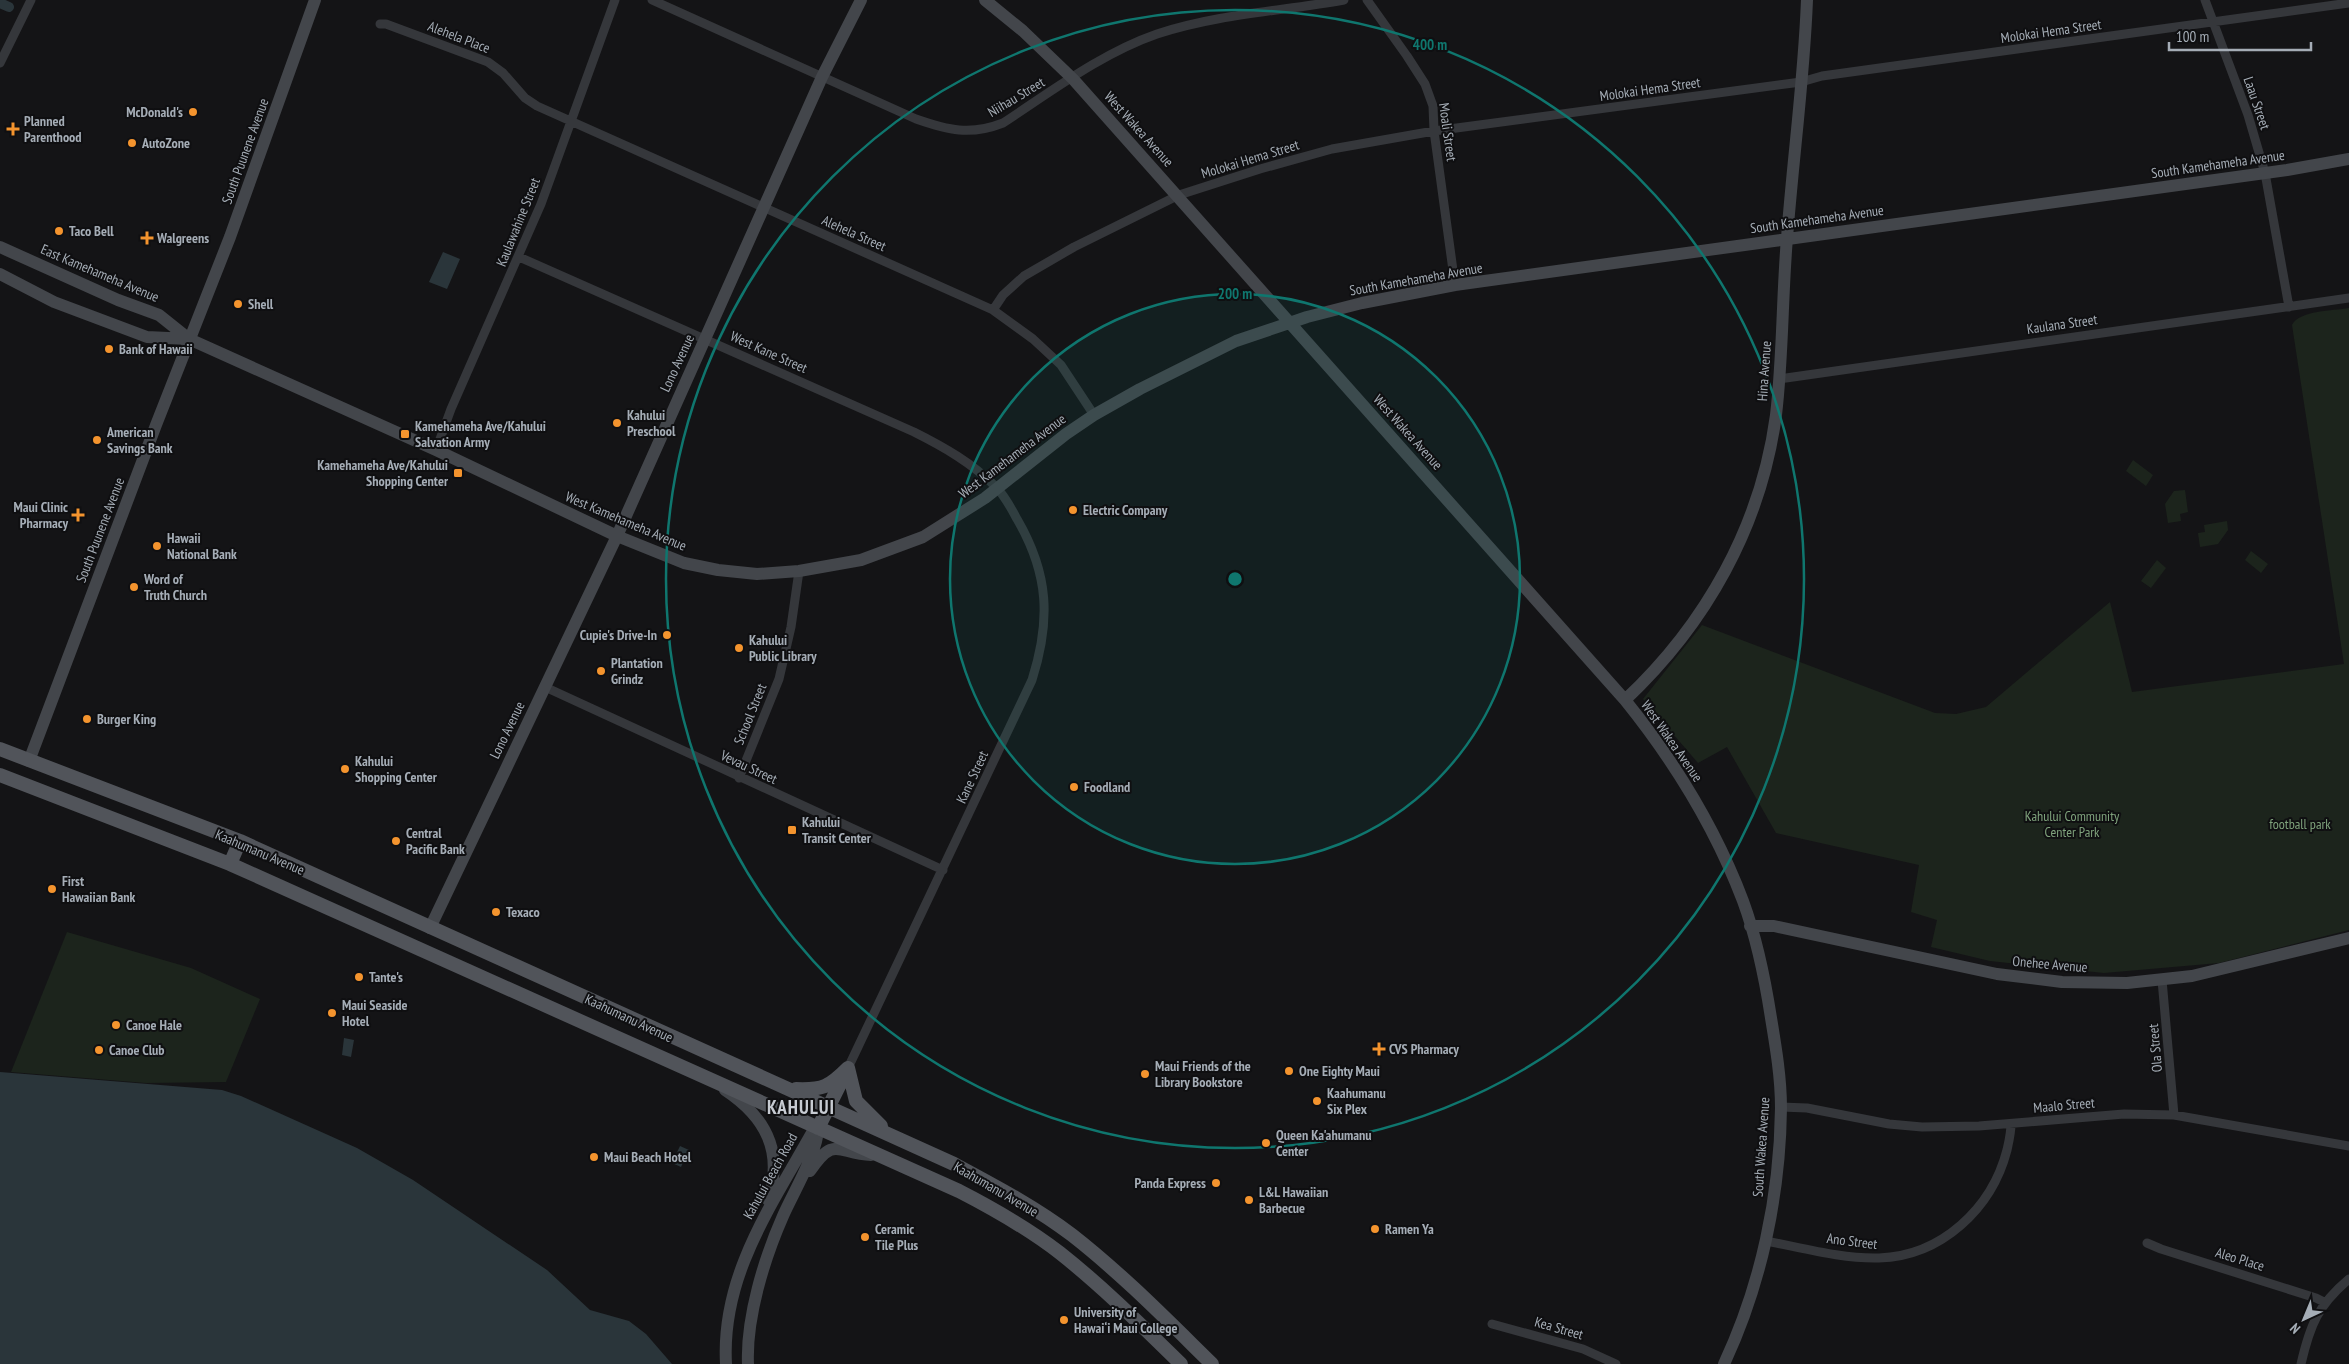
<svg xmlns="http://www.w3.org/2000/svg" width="2349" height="1364" font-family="'PT Sans Narrow',sans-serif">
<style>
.green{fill:#1c241c}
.water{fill:#2a353a}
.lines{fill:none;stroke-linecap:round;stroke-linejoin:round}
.canal{stroke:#2a353a;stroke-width:10}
.street{stroke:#35373b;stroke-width:9}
.secondary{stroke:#43464b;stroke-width:12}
.primary{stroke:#51545a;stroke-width:14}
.ring{fill:none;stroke:#0f766e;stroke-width:2.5}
.poi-dot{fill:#f4942e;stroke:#0f0f11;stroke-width:2}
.labels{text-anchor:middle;stroke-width:4;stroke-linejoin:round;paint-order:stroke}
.street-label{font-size:14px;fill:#a5adb6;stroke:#0f0f11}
.poi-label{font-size:14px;font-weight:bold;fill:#a5adb6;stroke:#0f0f11;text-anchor:start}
.park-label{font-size:14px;fill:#7fa27c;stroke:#0f0f11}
.district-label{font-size:19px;font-weight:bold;letter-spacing:1px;fill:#c7cbd2;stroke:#0f0f11}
.centre{fill:#0f766e;stroke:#0f0f11;stroke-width:2.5}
.ring-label{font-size:15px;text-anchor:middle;font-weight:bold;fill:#0f766e;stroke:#0f0f11;stroke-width:4;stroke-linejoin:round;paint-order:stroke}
</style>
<rect width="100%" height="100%" fill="#141416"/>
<path class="green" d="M2349,308V930L2219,963L2104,973L1990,961L1931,947L1937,920L1911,912L1919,865L1776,833L1727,747L1698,763L1643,699L1702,625L1935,713L1956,714L1986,707L2110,602L2132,692L2344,664L2292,325C2300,310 2333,311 2349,308Z
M2133,460L2153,475L2146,486L2126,471Z
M2185,490L2188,512L2180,514L2181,521L2168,523L2165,504L2174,491Z
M2227,521L2228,530L2218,544L2200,547L2198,533L2205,532L2204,525Z
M2251,551L2268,564L2261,573L2245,560Z
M2157,560L2166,568L2151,588L2141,581Z
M67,932L191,968L260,999L226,1082L146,1083L11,1072Z"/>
<path class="water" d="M443,252L460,259L447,289L429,282Z
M344,1038L354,1040L351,1057L342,1055Z
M0,1072L222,1090L241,1096L357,1148L413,1180L547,1270L590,1310L629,1321L646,1334L672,1364H0Z
M680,1146L689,1150L681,1167L672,1163Z"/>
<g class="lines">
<path class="canal" d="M0,3L9,7"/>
<path class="street" d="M652,0L916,119C948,130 970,136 1003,123C1052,91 1102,53 1157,34C1218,14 1282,11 1344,0
M1367,0L1407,56L1425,84L1433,106L1434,131L1455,285
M2205,0L2248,115L2265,173L2289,307
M380,24H386L488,62L503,73L525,98L537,106L993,310L1033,339L1061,365L1094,415
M0,63L31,0
M519,257L914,432C944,447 972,463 996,487C1005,496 1011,508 1017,519C1049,574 1051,620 1032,680L848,1068
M993,310L1003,295L1024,276L1074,247L1179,195L1260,169L1332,149L1434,131L1801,82L1822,76L2349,3
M1779,379L2349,298
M436,450L451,409L541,204L615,0
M545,687L943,870
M739,778L779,679L791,627L799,571
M2162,980L2174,1115
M1781,1107L1807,1108L1889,1124L1922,1127L1979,1126L2124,1114L2174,1115L2349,1146
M1766,1241C1803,1248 1842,1259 1879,1258C1942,1256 1992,1208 2007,1150C2009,1141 2011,1133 2011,1124
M2147,1243L2161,1249L2316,1298L2324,1302
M1492,1324L1583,1349L1616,1364
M2301,1364C2310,1325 2318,1305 2349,1279"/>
<path class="secondary" d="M985,0L1023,31L1073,79L1625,700C1675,762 1715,827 1743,901C1757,939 1765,979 1771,1018C1776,1048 1781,1078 1781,1108C1780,1196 1761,1285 1724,1364
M0,247L118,300L159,315L189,339L436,450L617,536L684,563L718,570L757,574L799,571L861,560L923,537L985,498L1066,434L1094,415L1140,389L1236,341L1307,317L1362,303L1455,285L2287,170L2349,159
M0,274L54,302L147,337L189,339
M1625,700C1706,624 1761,526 1776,415C1783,356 1782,297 1787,238C1793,158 1804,79 1807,0
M29,761L156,425L230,237L315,0
M1750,926H1774L1997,974L2062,982L2127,983L2192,976L2349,938
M430,928L617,536L822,77L861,0
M725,1090C766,1117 784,1152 768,1200
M810,1171C835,1134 838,1154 871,1155
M726,1364C721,1275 772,1205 813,1131L818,1128
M748,1364C746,1318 764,1259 783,1216C793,1193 818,1152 818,1128"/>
<path class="primary" d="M0,749L240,841L954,1164C995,1186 1035,1207 1072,1235C1122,1274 1167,1320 1212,1364
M0,775L230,864L959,1191C994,1209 1029,1229 1060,1253C1103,1287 1142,1326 1181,1364
M230,864L240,841
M848,1068L856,1101L881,1126
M796,1089C823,1090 829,1087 848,1068
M818,1128L843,1078"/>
</g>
<circle cx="1235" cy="579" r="285" fill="#0f766e" fill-opacity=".12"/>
<g class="ring">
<circle cx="1235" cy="579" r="285"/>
<circle cx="1235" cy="579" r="569"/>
</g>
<g class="poi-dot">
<circle cx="193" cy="112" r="5"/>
<path d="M10.5 121.5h5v5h5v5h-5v5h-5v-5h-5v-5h5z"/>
<circle cx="132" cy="143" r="5"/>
<circle cx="59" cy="231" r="5"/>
<path d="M144.5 230.5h5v5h5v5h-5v5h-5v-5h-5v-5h5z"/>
<circle cx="238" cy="304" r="5"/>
<circle cx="109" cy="349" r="5"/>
<circle cx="617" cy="423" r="5"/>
<rect x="400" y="429" width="10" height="10" rx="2.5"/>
<circle cx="97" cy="440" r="5"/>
<rect x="453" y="468" width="10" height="10" rx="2.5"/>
<circle cx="1073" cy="510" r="5"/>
<path d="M75.5 507.5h5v5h5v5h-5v5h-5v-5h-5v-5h5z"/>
<circle cx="157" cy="546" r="5"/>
<circle cx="134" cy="587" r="5"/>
<circle cx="667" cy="635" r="5"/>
<circle cx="739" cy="648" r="5"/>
<circle cx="601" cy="671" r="5"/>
<circle cx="87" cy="719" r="5"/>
<circle cx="345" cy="769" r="5"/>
<circle cx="1074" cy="787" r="5"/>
<rect x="787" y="825" width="10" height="10" rx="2.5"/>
<circle cx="396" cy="841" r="5"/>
<circle cx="52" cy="889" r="5"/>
<circle cx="496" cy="912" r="5"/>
<circle cx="359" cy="977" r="5"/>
<circle cx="332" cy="1013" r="5"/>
<circle cx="116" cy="1025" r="5"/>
<path d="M1376.5 1041.5h5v5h5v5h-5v5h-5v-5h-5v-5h5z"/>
<circle cx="99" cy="1050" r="5"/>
<circle cx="1289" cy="1071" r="5"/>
<circle cx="1145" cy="1074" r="5"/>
<circle cx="1317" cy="1101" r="5"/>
<circle cx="1266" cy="1143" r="5"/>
<circle cx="594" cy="1157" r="5"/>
<circle cx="1216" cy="1183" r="5"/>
<circle cx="1249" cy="1200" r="5"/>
<circle cx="1375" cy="1229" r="5"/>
<circle cx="865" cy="1237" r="5"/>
<circle cx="1064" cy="1320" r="5"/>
</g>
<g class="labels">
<g class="street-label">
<text transform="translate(2051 31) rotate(-8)" y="5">Molokai Hema Street</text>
<text transform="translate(459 37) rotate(21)" y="5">Alehela Place</text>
<text transform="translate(1650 89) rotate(-8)" y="5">Molokai Hema Street</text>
<text transform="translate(1016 97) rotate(-31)" y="5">Niihau Street</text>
<text transform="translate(2257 103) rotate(71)" y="5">Laau Street</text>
<text transform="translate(1139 129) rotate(48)" y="5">West Wakea Avenue</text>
<text transform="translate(1448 132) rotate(82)" y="5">Moali Street</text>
<text transform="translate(245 151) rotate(-70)" y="5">South Puunene Avenue</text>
<text transform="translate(1250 159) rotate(-17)" y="5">Molokai Hema Street</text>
<text transform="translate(2218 164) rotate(-8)" y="5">South Kamehameha Avenue</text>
<text transform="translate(1817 219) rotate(-8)" y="5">South Kamehameha Avenue</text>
<text transform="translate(518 222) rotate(-68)" y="5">Kaulawahine Street</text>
<text transform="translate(854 233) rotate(24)" y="5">Alehela Street</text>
<text transform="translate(100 273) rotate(23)" y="5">East Kamehameha Avenue</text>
<text transform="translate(1416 279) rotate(-10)" y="5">South Kamehameha Avenue</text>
<text transform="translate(2062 324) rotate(-8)" y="5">Kaulana Street</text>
<text transform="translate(769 352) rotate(24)" y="5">West Kane Street</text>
<text transform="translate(677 363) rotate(-65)" y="5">Lono Avenue</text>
<text transform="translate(1764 371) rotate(-86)" y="5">Hina Avenue</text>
<text transform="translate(1408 432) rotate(48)" y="5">West Wakea Avenue</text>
<text transform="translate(1012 456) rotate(-37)" y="5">West Kamehameha Avenue</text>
<text transform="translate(626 521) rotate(23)" y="5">West Kamehameha Avenue</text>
<text transform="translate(100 530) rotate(-69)" y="5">South Puunene Avenue</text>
<text transform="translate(750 714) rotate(-68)" y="5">School Street</text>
<text transform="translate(507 730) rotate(-64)" y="5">Lono Avenue</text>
<text transform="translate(1672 741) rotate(55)" y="5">West Wakea Avenue</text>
<text transform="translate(749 767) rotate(25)" y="5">Vevau Street</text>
<text transform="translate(972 777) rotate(-65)" y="5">Kane Street</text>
<text transform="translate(260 852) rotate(23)" y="5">Kaahumanu Avenue</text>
<text transform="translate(2050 964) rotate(5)" y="5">Onehee Avenue</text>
<text transform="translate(629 1018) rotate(25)" y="5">Kaahumanu Avenue</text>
<text transform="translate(2155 1048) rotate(-95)" y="5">Ola Street</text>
<text transform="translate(2064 1105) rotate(-5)" y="5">Maalo Street</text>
<text transform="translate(1761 1147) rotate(-86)" y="5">South Wakea Avenue</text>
<text transform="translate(770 1176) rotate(-61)" y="5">Kahului Beach Road</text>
<text transform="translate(996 1189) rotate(30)" y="5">Kaahumanu Avenue</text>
<text transform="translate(1852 1241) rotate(7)" y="5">Ano Street</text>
<text transform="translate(2240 1259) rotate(17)" y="5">Aleo Place</text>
<text transform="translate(1559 1328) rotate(16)" y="5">Kea Street</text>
</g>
<g class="poi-label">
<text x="183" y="117" text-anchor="end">McDonald's</text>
<text x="24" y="126">Planned<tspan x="24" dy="16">Parenthood</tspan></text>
<text x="142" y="148">AutoZone</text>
<text x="69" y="236">Taco Bell</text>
<text x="157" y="243">Walgreens</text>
<text x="248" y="309">Shell</text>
<text x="119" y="354">Bank of Hawaii</text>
<text x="627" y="420">Kahului<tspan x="627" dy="16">Preschool</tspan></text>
<text x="415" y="431">Kamehameha Ave/Kahului<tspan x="415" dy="16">Salvation Army</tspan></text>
<text x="107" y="437">American<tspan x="107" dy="16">Savings Bank</tspan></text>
<text x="448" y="470" text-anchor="end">Kamehameha Ave/Kahului<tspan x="448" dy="16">Shopping Center</tspan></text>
<text x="68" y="512" text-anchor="end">Maui Clinic<tspan x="68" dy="16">Pharmacy</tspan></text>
<text x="1083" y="515">Electric Company</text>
<text x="167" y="543">Hawaii<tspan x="167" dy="16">National Bank</tspan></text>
<text x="144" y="584">Word of<tspan x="144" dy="16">Truth Church</tspan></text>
<text x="657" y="640" text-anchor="end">Cupie's Drive-In</text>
<text x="749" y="645">Kahului<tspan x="749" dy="16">Public Library</tspan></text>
<text x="611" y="668">Plantation<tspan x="611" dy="16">Grindz</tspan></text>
<text x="97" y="724">Burger King</text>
<text x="355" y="766">Kahului<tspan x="355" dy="16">Shopping Center</tspan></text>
<text x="1084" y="792">Foodland</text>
<text x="802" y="827">Kahului<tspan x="802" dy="16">Transit Center</tspan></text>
<text x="406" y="838">Central<tspan x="406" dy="16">Pacific Bank</tspan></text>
<text x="62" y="886">First<tspan x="62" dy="16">Hawaiian Bank</tspan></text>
<text x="506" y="917">Texaco</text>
<text x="369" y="982">Tante's</text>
<text x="342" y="1010">Maui Seaside<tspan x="342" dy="16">Hotel</tspan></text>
<text x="126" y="1030">Canoe Hale</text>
<text x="1389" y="1054">CVS Pharmacy</text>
<text x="109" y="1055">Canoe Club</text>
<text x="1155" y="1071">Maui Friends of the<tspan x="1155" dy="16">Library Bookstore</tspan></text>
<text x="1299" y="1076">One Eighty Maui</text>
<text x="1327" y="1098">Kaahumanu<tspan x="1327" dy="16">Six Plex</tspan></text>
<text x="1276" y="1140">Queen Ka'ahumanu<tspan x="1276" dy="16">Center</tspan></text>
<text x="604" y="1162">Maui Beach Hotel</text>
<text x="1206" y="1188" text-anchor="end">Panda Express</text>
<text x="1259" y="1197">L&amp;L Hawaiian<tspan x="1259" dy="16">Barbecue</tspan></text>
<text x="875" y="1234">Ceramic<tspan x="875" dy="16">Tile Plus</tspan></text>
<text x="1385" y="1234">Ramen Ya</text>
<text x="1074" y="1317">University of<tspan x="1074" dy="16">Hawai‘i Maui College</tspan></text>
</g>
<g class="park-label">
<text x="2072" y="821">Kahului Community<tspan x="2072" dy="16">Center Park</tspan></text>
<text x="2300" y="829">football park</text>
</g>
<g class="district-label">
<text x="801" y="1114">KAHULUI</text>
</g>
</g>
<circle cx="1235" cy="579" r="8" class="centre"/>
<g class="ring-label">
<text x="1430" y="50">400 m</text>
<text x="1235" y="299">200 m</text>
</g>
<g transform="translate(2304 1319) rotate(224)" stroke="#0f0f11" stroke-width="4" paint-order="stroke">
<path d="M0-4L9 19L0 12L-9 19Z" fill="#a5adb6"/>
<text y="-8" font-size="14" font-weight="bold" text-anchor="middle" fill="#a5adb6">N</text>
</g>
<path d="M2169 42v8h142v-8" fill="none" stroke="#a5adb6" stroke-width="2.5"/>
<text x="2176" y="42" font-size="15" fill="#a5adb6" stroke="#0f0f11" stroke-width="4" paint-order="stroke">100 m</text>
</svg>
